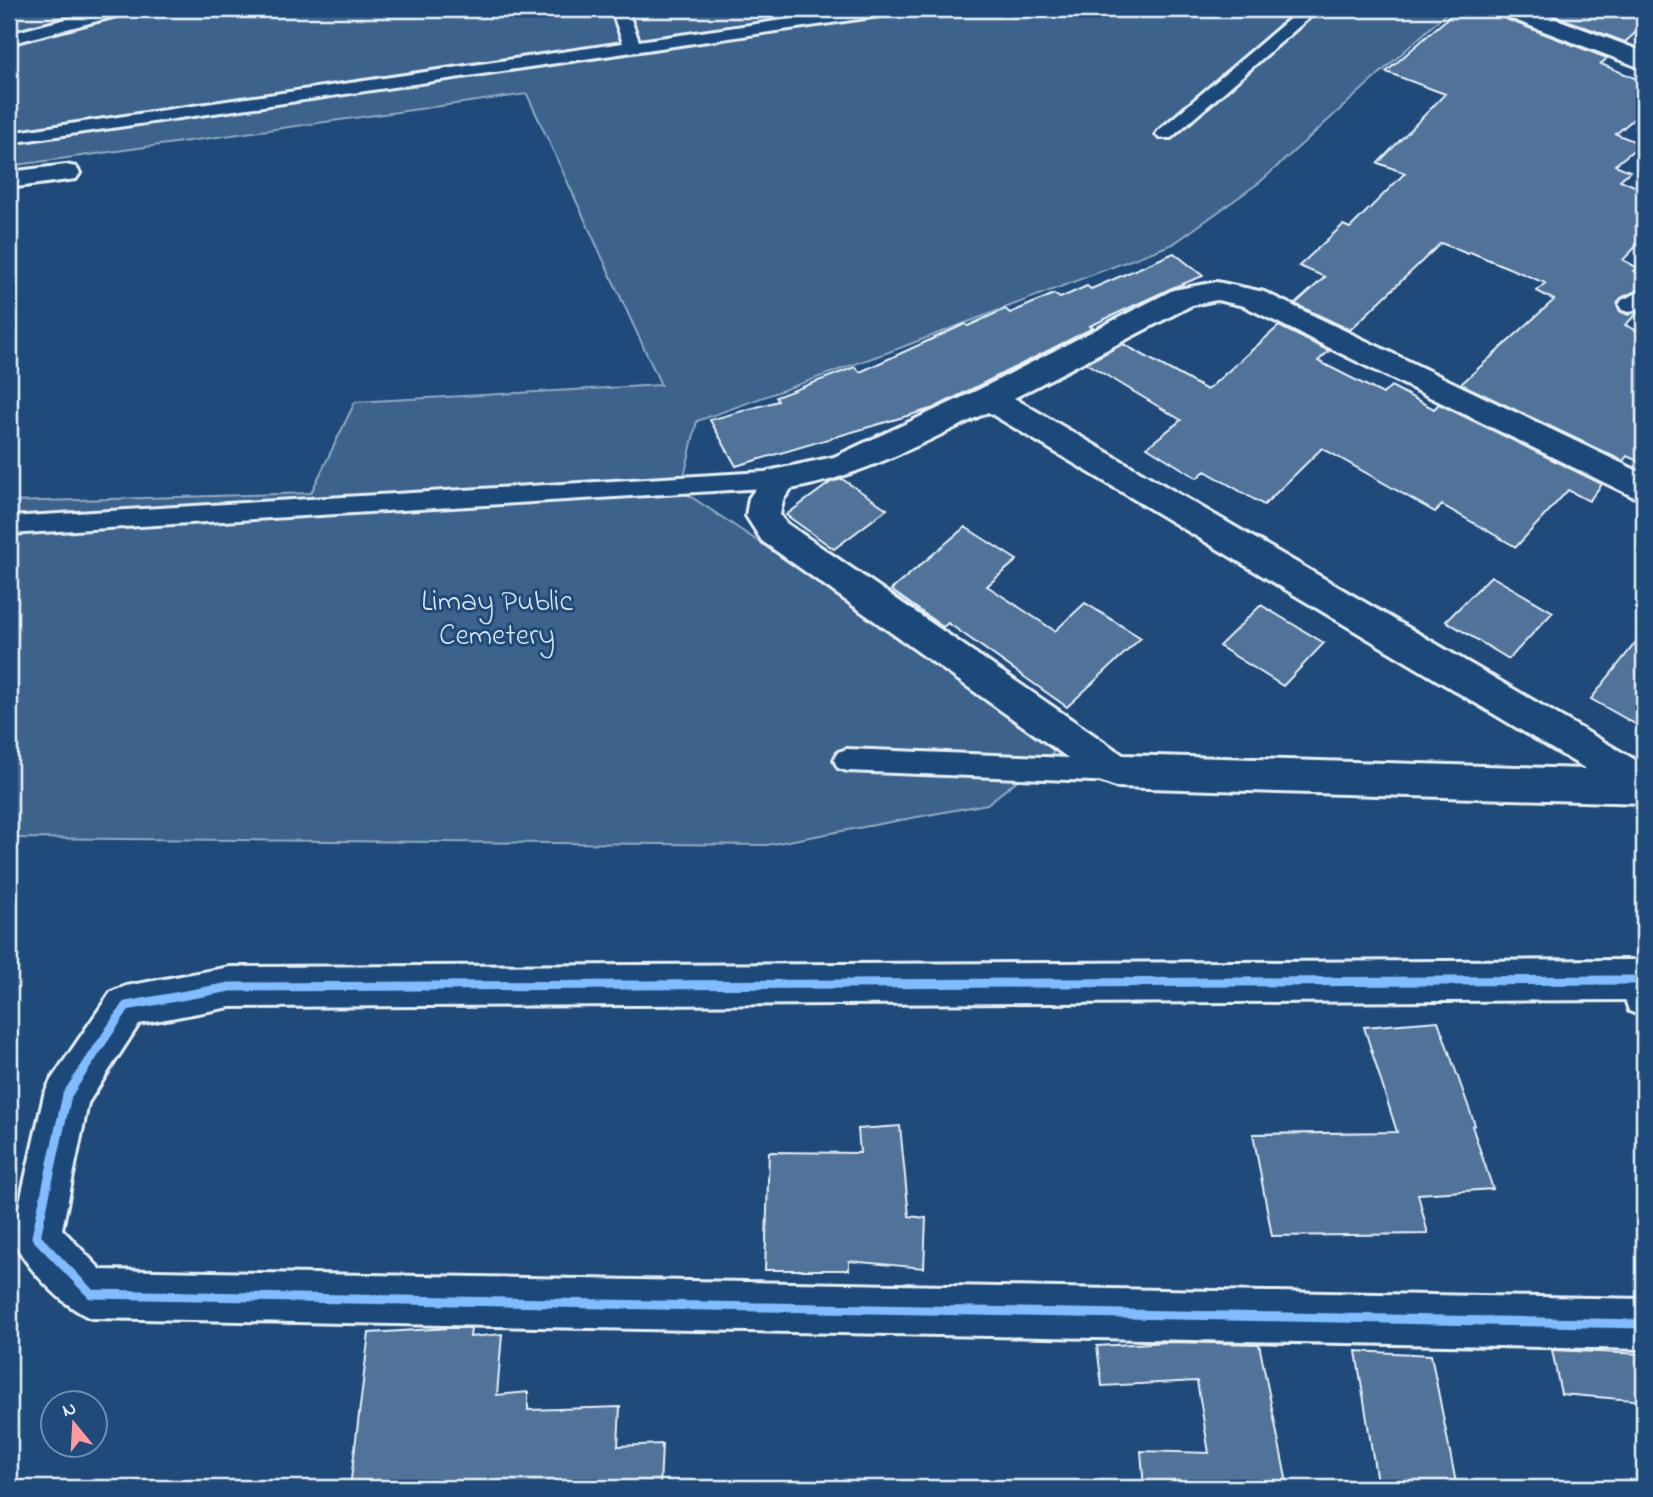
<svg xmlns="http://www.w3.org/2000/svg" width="1653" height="1497" font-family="'Indie Flower',sans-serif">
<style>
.built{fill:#2e5683}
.green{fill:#3c628c;stroke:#92aac2;stroke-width:2}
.building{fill:#517399;stroke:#e8f1f8;stroke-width:2}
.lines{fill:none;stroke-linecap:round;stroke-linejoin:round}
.service-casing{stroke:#e8f1f8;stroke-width:6}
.minor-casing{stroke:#e8f1f8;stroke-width:6}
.tertiary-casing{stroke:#e8f1f8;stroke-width:6}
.secondary-casing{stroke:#e8f1f8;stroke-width:6}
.service{fill:#1f4a7a;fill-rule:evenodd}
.minor{fill:#1f4a7a;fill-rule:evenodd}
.tertiary{fill:#1f4a7a;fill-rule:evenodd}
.secondary{fill:#1f4a7a;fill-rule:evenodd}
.cycleway-casing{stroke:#1f4a7a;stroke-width:13}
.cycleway{stroke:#80bcff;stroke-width:9}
.labels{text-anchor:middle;stroke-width:6;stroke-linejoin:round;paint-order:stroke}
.park-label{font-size:30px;fill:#d7e3ed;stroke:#1f4a7a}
</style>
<rect width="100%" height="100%" fill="#1f4a7a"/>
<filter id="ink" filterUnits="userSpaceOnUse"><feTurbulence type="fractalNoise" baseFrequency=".0143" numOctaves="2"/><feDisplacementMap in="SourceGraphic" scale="14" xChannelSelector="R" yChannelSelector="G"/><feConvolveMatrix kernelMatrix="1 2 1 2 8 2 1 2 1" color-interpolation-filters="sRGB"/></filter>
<g filter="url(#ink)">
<path class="built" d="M1534,9H1644V50Z"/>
<path class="green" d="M9,9H1451L1260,182L1173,244L897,349L697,421L681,490L864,612L1056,750L987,804L767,845L9,838V502L311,493L355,402L661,385L527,94L9,166Z"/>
<path class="building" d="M1458,9H1493L1498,16L1607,58L1601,64L1644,82V110L1616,134L1641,144L1615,165L1630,171L1620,180L1644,190V238L1623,260L1638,268L1634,271L1644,276V287L1621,298L1617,304L1620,311L1628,315L1642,309L1625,325L1644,334V464L1627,456L1623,461L1461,384L1554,300L1537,291L1545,283L1470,252L1468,254L1441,243L1350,330L1295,304L1325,277L1299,266L1343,225L1350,228L1405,173L1378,163L1445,94L1386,72Z
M1537,9H1613L1644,20V25L1625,42Z
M1174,253L1203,276L1172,288L1090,326L1093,328L934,408L736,466L710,420L778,401L776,397L855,367L860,372L965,324L968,326L1005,309L1010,313L1054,294L1060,298L1087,286L1091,289Z
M1279,326L1329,351L1318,361L1383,394L1391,386L1434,409L1439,404L1602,484L1589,501L1568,490L1516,547L1442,505L1435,512L1322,448L1264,505L1205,471L1197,478L1147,447L1181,420L1086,363L1123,344L1207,390Z
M842,479L887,509L834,549L786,515L831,482Z
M965,527L1017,560L987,586L1055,631L1085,603L1141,638L1067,707L948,623L943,627L891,590Z
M1491,576L1553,612L1509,659L1446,621Z
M1261,605L1324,643L1283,686L1219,646Z
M1644,632V729L1591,699Z
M1438,1021L1475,1125L1472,1126L1493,1189L1418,1194L1428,1234L1272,1236L1253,1134L1397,1132L1364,1027Z
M900,1126L909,1216L926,1218L924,1268L849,1261V1270H765L769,1152L860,1153L858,1129Z
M450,1328H471L470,1337L502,1334L497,1395L528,1392V1410L620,1407L618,1446L662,1444L660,1488H350L369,1333Z
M1169,1342L1259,1344L1288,1488H1144L1141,1451L1209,1453L1197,1381L1102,1386L1097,1346Z
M1552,1350L1644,1354V1401L1561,1394Z
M1356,1351L1431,1355L1457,1488H1378Z"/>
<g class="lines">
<defs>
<path id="service" d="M104,9H130L128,13L9,44V34Z
M611,9H627L639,41L860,9H901L893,14L9,143V133L623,43Z
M1301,9H1319L1171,138H1159L1156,134L1159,130Z
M1644,290V305L1629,312L1622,310L1619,305L1622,300Z
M780,471L788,473L791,479L788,485L780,487L9,534V517Z
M847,749L1116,760L1125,763L1129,771L1125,779L1116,782L847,771L838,768L834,760L838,752Z"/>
<path id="minor" d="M66,165L76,167L80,173L76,179L9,188V172Z
M1217,282L1264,292L1644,474V500L1632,496L1244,306L1217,300L1192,305L1014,398L1644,765V803L1116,787L1102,782L762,541L746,516L749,498L768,471L834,457L978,390L1173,290ZM988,412L1586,769L1123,755L786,523L780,515L783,500L791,489C863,476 922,443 988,412Z
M1640,960L1644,962V998L1640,1000L230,1007L139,1024L88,1103L62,1229L101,1270L1644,1299V1349L91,1318C63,1307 24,1266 12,1237L44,1095L51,1080L111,992L126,986L230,967Z"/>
<path id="tertiary" d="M1640,960H1644V1017L1629,1011L1619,980L1625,966Z"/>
<path id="secondary" d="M1496,9H1530L1644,52V69L1499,14Z"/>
</defs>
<use href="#service" class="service-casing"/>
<use href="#minor" class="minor-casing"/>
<use href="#tertiary" class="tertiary-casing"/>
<use href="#secondary" class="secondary-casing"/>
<use href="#service" class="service"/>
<use href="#minor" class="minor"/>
<use href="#tertiary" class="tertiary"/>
<use href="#secondary" class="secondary"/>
<defs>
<path id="cycleway" d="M1640,980L230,987L126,1006L67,1095L36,1237L91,1294L1644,1324"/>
</defs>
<use href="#cycleway" class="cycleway-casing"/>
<use href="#cycleway" class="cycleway"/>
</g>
</g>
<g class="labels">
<g class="park-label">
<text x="497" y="610">Limay Public<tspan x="497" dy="34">Cemetery</tspan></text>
</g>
</g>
<rect width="1653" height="1497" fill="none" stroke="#1f4a7a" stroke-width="35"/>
<rect x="18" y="18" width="1618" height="1462" fill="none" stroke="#e8f1f8" stroke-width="2.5" filter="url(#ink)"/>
<g transform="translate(74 1424) rotate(342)"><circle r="33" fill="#1f4a7a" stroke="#6f8dac" stroke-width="2"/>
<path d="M0-5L12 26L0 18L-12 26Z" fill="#ff9aa2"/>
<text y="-10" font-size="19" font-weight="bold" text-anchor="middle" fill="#e8f1f8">N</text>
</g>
</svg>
